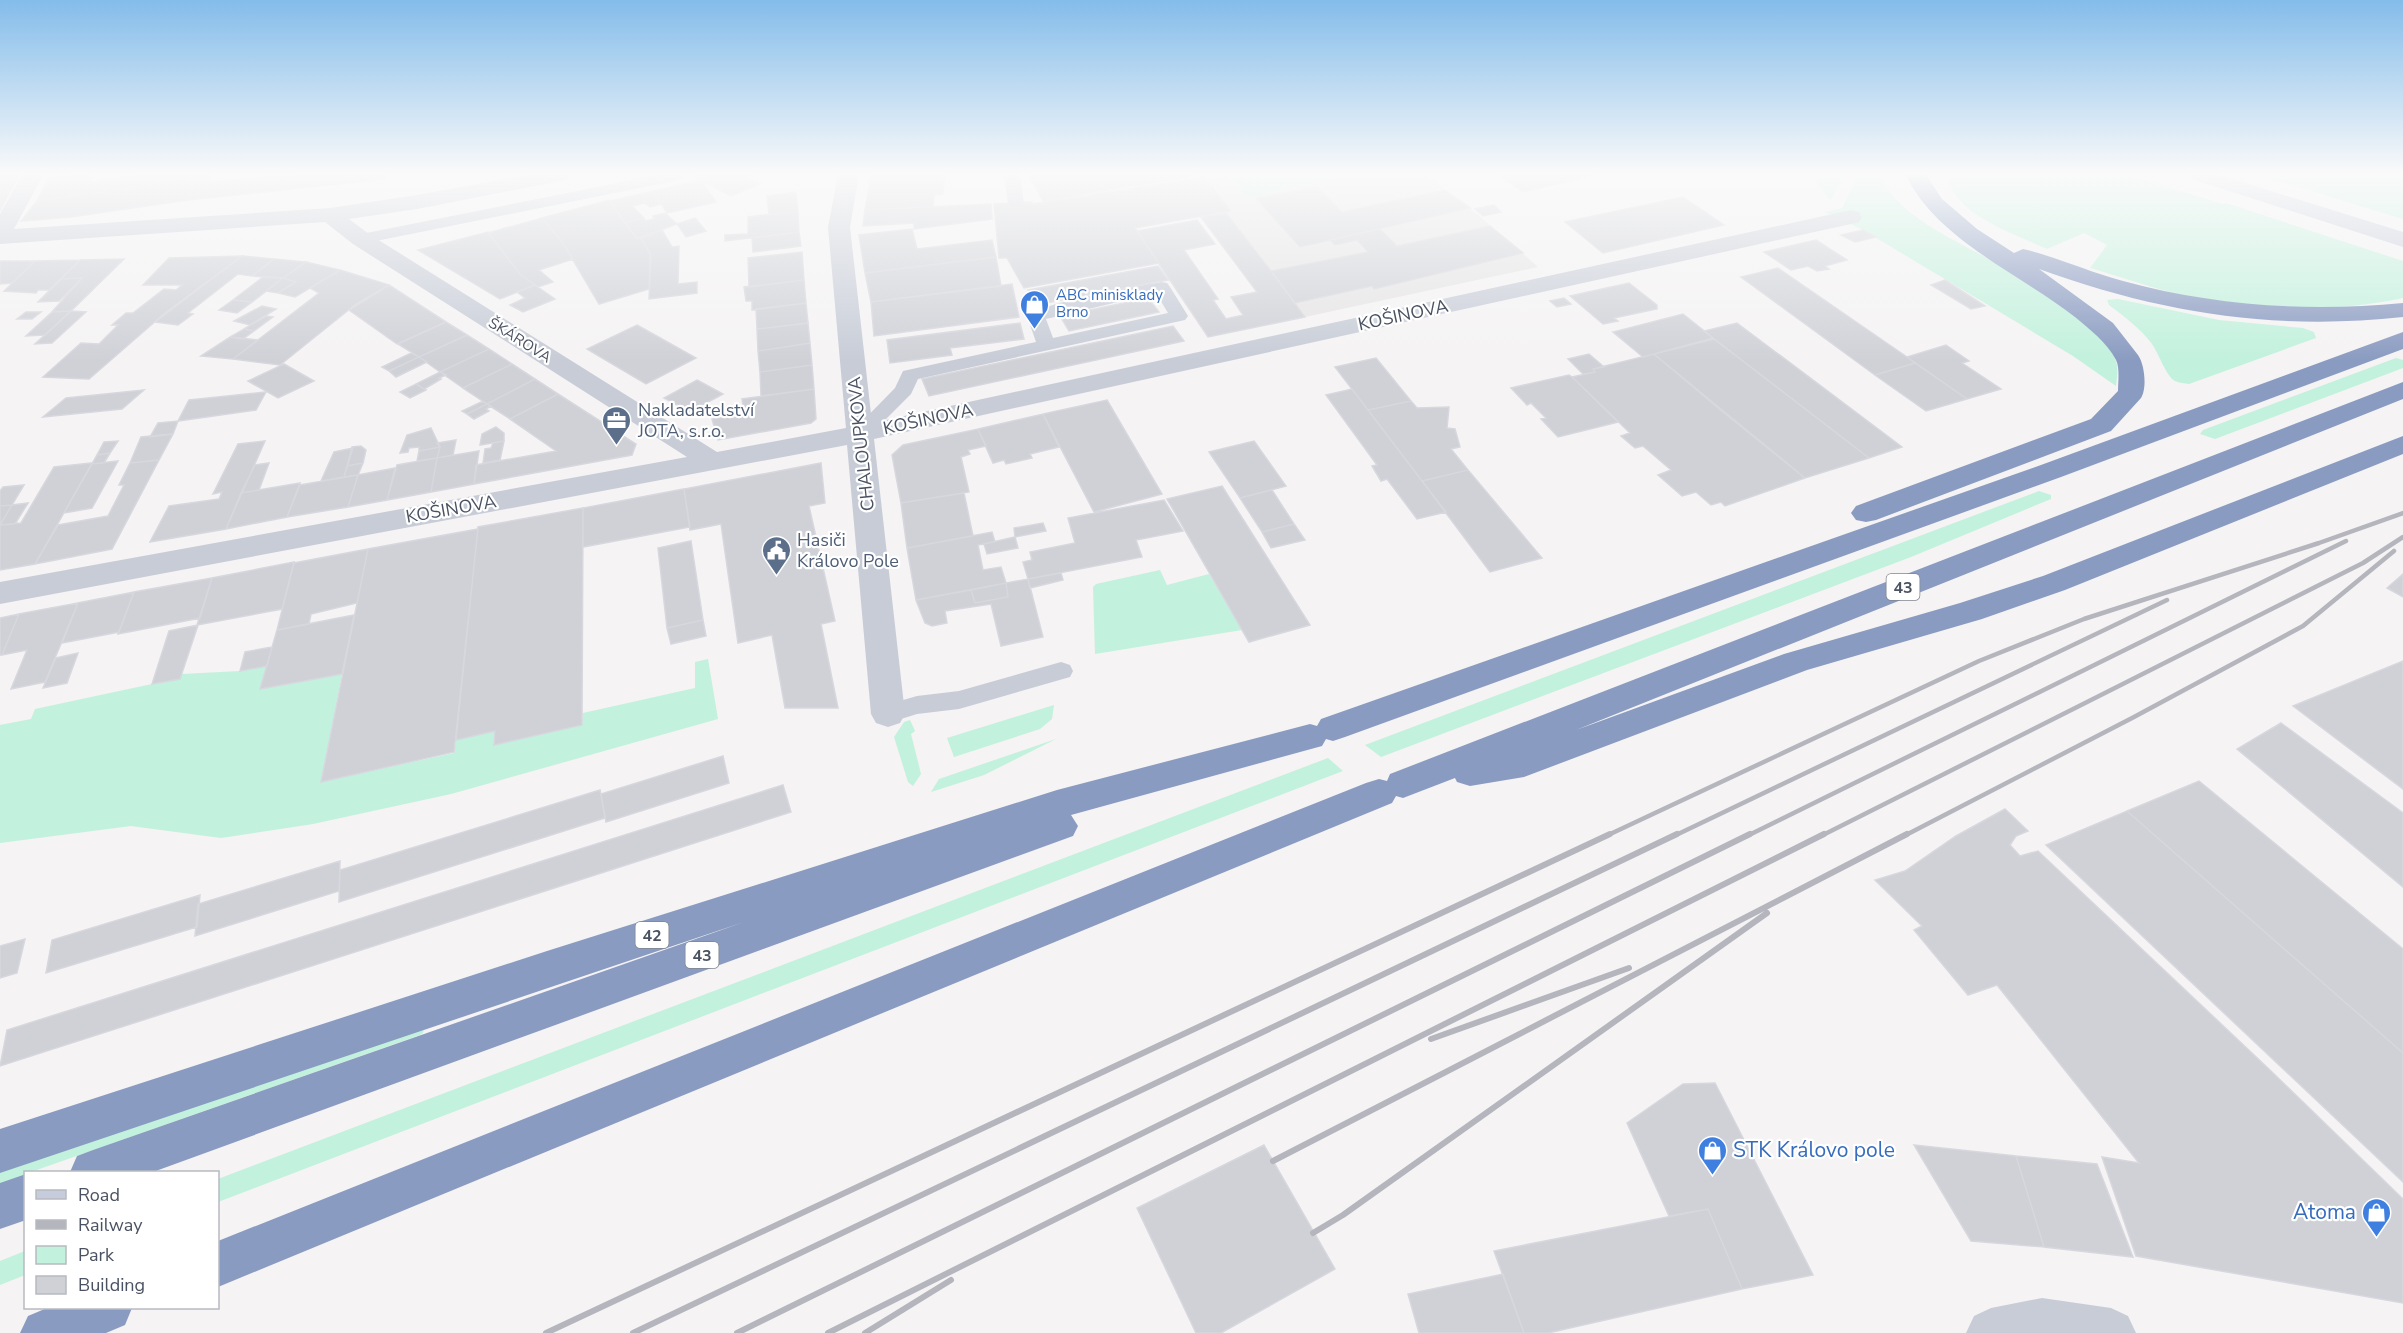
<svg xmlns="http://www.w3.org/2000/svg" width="2403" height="1333" font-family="'Nunito Sans',sans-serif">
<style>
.education{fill:#e6e4e5}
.green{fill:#c2f1dd}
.building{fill:#cfd1d7;stroke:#d7d7de;stroke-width:1.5}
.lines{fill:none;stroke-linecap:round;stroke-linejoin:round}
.lane{fill:#c7ccd7;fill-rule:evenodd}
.street{fill:#c7ccd7;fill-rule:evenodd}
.secondary{fill:#c6ccdb;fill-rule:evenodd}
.highway{fill:#8a9bc1;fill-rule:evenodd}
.rail-far1{stroke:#b5b6bd;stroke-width:4.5}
.rail{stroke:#b5b6bd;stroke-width:6}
.labels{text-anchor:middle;stroke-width:4.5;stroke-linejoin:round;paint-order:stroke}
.far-shop-label{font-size:15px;fill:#366cbe;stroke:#fff;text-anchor:start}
.far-street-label{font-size:15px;fill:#4a5261;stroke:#fff}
.shield{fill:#fff;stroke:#808690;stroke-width:1.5}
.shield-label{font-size:16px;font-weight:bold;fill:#4a5261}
.street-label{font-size:18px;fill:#4a5261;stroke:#fff}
.service-label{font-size:18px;fill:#4e5e75;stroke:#fff;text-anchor:start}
.near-shop-label{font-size:21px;fill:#366cbe;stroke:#fff;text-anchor:start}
</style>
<rect width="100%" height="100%" fill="#f5f3f3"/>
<path class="education" d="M1198,175H1425L1470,208L1538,267L1305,317L1226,213L1230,211L1205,177L1200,178Z"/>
<path class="green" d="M1225,175H1348L1248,198Z
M1821,175H1845L1830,201L1816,183Z
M1858,175H1881C1896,218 1962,242 1999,265C2028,283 2060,302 2085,325C2097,335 2110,344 2115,359C2119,368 2117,376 2116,386L2073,356L1863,230L1825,212L1842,208Z
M1947,175H2129L2223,204L2226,203L2403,261V298C2335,313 2255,311 2187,296C2154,289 2122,277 2090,268L2107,245L2084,233L2047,249C2015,234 1952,214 1947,175Z
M2259,175H2403V219Z
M2118,299L2219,320L2303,328L2314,332L2316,338L2189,384C2185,383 2179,383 2175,381C2166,376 2159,354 2152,344C2141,329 2125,317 2109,305L2107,300Z
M2396,358L2403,360V368L2215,439L2200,434L2203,430Z
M2039,491L2051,495V499L1911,557L1381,757L1365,745Z
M1160,570L1167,585L1209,574L1242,630L1095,654L1093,587L1096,584Z
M708,659L718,719L451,794L313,824L221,838L131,826L0,843V725L31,719L35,709L180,678L182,674L240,671L267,666L261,689L342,674L321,782L454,753L456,740L495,731V745L582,725L583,713L695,688V662Z
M1054,705L1052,719L1040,729L954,757L947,738Z
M910,720L915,731L911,734L921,774L913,786L908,782L894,737L904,722Z
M1056,739L984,775L931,792L939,779Z
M1328,758L1343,771L218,1202V1179Z
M424,1028L423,1033L420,1035L31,1172H26L25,1175L0,1184V1169Z
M25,1251V1275L0,1285V1261Z"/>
<path class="building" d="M0,175H20L11,190L0,191Z
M71,175H93L90,182L138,175H161L159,182L139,187L37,201L49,178Z
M161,175H209L211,182L269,177V175L286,176L283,190L187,200L193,189L192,179L161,184L159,182Z
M297,175H332L329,185L283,190L286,176Z
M332,175H385V179L329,185Z
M696,175H753L746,177L760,184L731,196L692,176Z
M871,175H945L943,194L934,195L933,207L865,210Z
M1029,175H1199L1043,201Z
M1499,175H1594L1523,192Z
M1205,177L1230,211L1135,228L1159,263L1024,288L1007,258H999L994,204L1032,202V204Z
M192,179L193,189L187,200L71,217L21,221L37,201Z
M701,180L716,202L667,213L653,191Z
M1317,187L1342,212L1445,190L1470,208L1300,247L1256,198Z
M11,190L0,211V191Z
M653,191L661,204L650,207L645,203L632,206L644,218L625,223L610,201Z
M796,192L798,211L769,215L767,196Z
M1683,197L1724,225L1603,253L1565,222Z
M609,200L637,239L641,238L650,253L649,289L599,304L563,243L542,218Z
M991,204L992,219L914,229V223L863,226L865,210Z
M1494,205L1501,212L1483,216L1475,209Z
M798,211L799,232L725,241V235L748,234V217Z
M665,213L677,224L637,239L625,223L644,218L645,221L654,219L653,216Z
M1226,213L1271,271L1305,317L1208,337L1137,231L1197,220L1215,244L1184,250L1218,299L1213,300L1226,319L1243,315L1231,297L1257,292L1201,217Z
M542,218L563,243L573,259L539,270L553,282L538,287L520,274L488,233Z
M695,218L706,231L686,237L677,224Z
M1490,226L1523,253L1374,289L1372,286L1295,303L1271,271L1368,252L1357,240L1335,245L1330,240L1380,229L1397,246Z
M912,229L917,249L992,240L996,257L865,273L859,235Z
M662,230L672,247L679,246L678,284L697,282V293L649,299L651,256L641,238Z
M1863,230L1876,237L1855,242L1841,235Z
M488,232L520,274L535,285L500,299L418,250Z
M799,232L801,246L753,252L752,238Z
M1816,240L1847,260L1825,266L1829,269L1817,271L1808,266L1791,270L1764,252Z
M802,252L804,280L749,287L748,258Z
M242,256L274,259L252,276L238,274L188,313L193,314L178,325L155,322Z
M242,256L165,313L89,379L43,377L81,343L99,344L118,325H112L126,313H133L164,289L176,290L182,285H143L169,258Z
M996,257L1001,286L871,302L865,273Z
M124,259L71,311L52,312L82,278L61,279L80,260Z
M274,259L306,262L283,278L252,276Z
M80,260L49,290H38L36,293L4,291L35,261Z
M0,261H35L12,283L0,284Z
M306,262L340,270L295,297L278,293L296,282L283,278Z
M1158,266L1168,280L1036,305L1028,290Z
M1778,268L1907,357L1915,363L1875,375L1741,277Z
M340,270L389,285L356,304L280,365L233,359L319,293L310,288Z
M263,277L283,278L252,302L233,300Z
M82,278L59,301L38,302L61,279Z
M283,278L296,282L278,293L266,291Z
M804,280L806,303L752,310V301H746L744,287Z
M1945,280L1985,306L1971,309L1931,285Z
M1629,283L1657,305V309L1614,318L1618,321L1603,324L1570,296Z
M1012,284L1019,317L874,336L871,302Z
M389,285L446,322L397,344L349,310Z
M535,285L555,299L523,312L510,305L525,298L517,292Z
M1148,298L1159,312L1069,331L1060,316Z
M1564,298L1571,304L1557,307L1550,301Z
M233,300L252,302L237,313L219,310Z
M806,303L808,323L757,329L756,309Z
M262,306L276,309L250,325L234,321Z
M71,311L86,312L52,343L35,344Z
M71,311L45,335L26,336L52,312Z
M26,312H41L32,319H17Z
M1683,314L1713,338L1643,357L1613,332Z
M266,316L273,317L254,331L244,329Z
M446,322L467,335L419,357L398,344Z
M808,323L810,343L758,351L757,329Z
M1020,323L1024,339L950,348L952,355L890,363L887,340Z
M1737,323L1902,447L1869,458L1704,331Z
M637,325L696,358L646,384L587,349Z
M1173,326L1184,341L929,396L922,379Z
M244,329L254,331L243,339L230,337Z
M467,335L489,349L440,372L419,357Z
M230,337L258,340L233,359L201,356Z
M1714,339L1869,458L1805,478L1654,354Z
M810,343L812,365L760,372L758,351Z
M1946,345L1969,361L1962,363L2001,389L1967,399L1907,357Z
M489,349L512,364L463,388L440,372Z
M411,353L419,357L389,371L382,367Z
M1589,354L1604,367L1593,369L1595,372L1583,374L1568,359Z
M1654,354L1718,408L1805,478L1725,506L1721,502L1711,505L1696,492L1682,496L1658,475L1671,470L1643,446L1635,448L1621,436L1630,433L1572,377L1595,372L1593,369Z
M419,357L427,362L396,377L389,371Z
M1376,358L1411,401L1368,410L1335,367Z
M1915,363L1967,399L1926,411L1875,375Z
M284,364L314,381L278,398L248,381Z
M512,364L535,379L487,404L463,388Z
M812,365L814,389L761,396L760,372Z
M440,372L446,375L439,378L441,379L424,389L416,384Z
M1569,375L1572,377L1618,422L1558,437L1541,419L1546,418L1531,403L1527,405L1511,388Z
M535,379L558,394L510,419L487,404Z
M697,380L723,394L690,412L664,398Z
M416,384L426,390L410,398L400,392Z
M814,389L816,419L811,423L718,440L712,419L744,413L742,399Z
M1352,389L1422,481L1446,512L1417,519L1387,479L1381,481L1372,466L1377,465L1326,395Z
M144,390L122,409L43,417L66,398Z
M266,392L256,410L178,421L189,400Z
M558,394L636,444L632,455L474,484L476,465L556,451L510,419Z
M1107,400L1162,494L1094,512L1043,414Z
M483,401L487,404L467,414L462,411Z
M1411,401L1417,408L1449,407L1447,428L1455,429L1460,447L1451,449L1468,470L1422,481L1368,410Z
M487,404L491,406L486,409L489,411L474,419L467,414Z
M1043,414L1059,447L1030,454L1032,458L1006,464L1004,460L993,463L978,429Z
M178,421L173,434L150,437L158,423Z
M496,427L504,433V441L480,445L482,434Z
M431,428L440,447L419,451V447L409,448L408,452L400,453L407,435Z
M978,429L986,446L968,450L970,454L961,457L969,492L901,503L892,455L903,445Z
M173,434L159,460L130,463L141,437Z
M456,440L453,455L437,458L440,447L437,443Z
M118,441L110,453L97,455L104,442Z
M265,441L226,529L150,542L169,506L219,499L222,492L213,494L238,444Z
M504,441L500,460L483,463L485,449L491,448L493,443Z
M1254,441L1286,486L1240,498L1209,452Z
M361,446L366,450L363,463L347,466L352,447Z
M440,447L437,458L417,461L419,451Z
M353,448L344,477L321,481L334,452Z
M479,451L474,484L431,492L437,458Z
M110,453L104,463L92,464L97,455Z
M437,458L431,492L387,500L397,465Z
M159,460L112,549L35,564L58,525L108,516L124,485H119L130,463Z
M118,461L92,508L64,513L92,464Z
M92,463L35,564L0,570V525L21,523L54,467Z
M269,463L259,490L241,493L255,465Z
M363,463L358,475L344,477L347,466Z
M821,463L825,503L809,506L835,621L821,624L838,708H785L772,635L738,643L721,524L690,530L684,489Z
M395,468L387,500L348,507L358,475Z
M1468,470L1542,558L1490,572L1422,481Z
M358,475L348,507L287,517L300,485Z
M300,483L287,517L226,529L241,493Z
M24,485L12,505L0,506V491L3,487Z
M1222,486L1310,625L1249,642L1167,499Z
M684,489L690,527L583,547V508Z
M1272,490L1294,524L1262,532L1240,498Z
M964,493L973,536L907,548L901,503Z
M1164,500L1183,531L1136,540L1142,557L1028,579L1023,562L1032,560L1030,552L1075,543L1068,518Z
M28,503L15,524L0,525L12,505Z
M12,505L0,525V506Z
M583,508L582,725L494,745L495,731L456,740L478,527Z
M1043,523L1046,531L1015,537L1014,528Z
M1294,524L1305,540L1271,548L1262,532Z
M478,529L454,752L321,782L368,549Z
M992,532L995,542L978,545L983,570L1001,567L1006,583L916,600L907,548Z
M1015,537L1018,548L987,554L984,544Z
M691,541L703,620L667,628L658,548Z
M368,549L357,603L311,614L309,624L277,630L294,563Z
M294,562L282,609L197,625L212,578Z
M1061,573L1063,580L1030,588L1028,579Z
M2403,574V597L2387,588Z
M212,578L200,618L118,634L134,592Z
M1028,579L1043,637L1001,646L991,604L945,611L947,623L932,626L925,623L916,600L971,590L975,603L1008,597L1006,583Z
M1006,583L1008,597L975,603L971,590Z
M134,592L119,632L62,643L78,603Z
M78,603L45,682L11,689L27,650L2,655L19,614Z
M19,614L2,655H0V618Z
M354,615L342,674L260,689L277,630Z
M703,620L706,636L671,644L667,628Z
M198,625L180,679L152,684L169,631Z
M272,647L267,666L240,671L245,652Z
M78,653L67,683L43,688L56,658Z
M2403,661V789L2293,706Z
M2281,723L2403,813V887L2237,749Z
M723,756L729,783L606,822L601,794Z
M2199,781L2403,949V1053L2127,811Z
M783,785L791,812L0,1066L7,1030Z
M600,790L605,818L339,902L340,870Z
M2005,809L2028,831L2016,836L2010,845L2020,856L2038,851L2271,1071L2403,1199V1303L2136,1256L2102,1157L2139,1163L1997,985L1968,995L1914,930L1922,926L1875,880L1905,871L1956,836Z
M2127,811L2403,1053V1182L2046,845Z
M340,861L339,891L195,936L198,904Z
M200,895L197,927L46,973L52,940Z
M25,939L17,973L0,978V946Z
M1715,1083L1813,1275L1742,1289L1708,1209L1669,1216L1627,1123L1683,1084Z
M1264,1145L1335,1269L1221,1333H1196L1137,1208Z
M1914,1145L2016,1156L2044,1247L1971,1241Z
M2016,1156L2097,1164L2133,1257L2044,1247Z
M1708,1209L1742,1289L1548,1333H1524L1494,1251Z
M1503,1274L1524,1333H1419L1408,1294Z"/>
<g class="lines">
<path class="lane" d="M658,175H687L679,180L361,244L353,239L361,234Z
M1004,175H1020L1024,203L1022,206H1010L1008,203Z
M1161,282L1167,283L1170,287L1188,316L1185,320L918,379L911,394L867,438H853L850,434L895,388L903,371L1036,342L1027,316C1036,304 1140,286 1161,282ZM1156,293L1168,313L1053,338L1046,319Z
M1061,662L1070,665L1073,671L1070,677L959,709L917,714L888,723L879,721L876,714L879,707L917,696L959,691Z"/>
<path class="street" d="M22,175H43L14,229L330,208L417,195L528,175H570L567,179L560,181L417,209L349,219L369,234L717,452L846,428L828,227L838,175H859L850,227L872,423L1851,210L1859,212L1862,217L1859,222L1851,224L874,439L905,714L900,723L888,727L876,723L871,714L847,445L0,604V582L687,457L353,244L325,222L0,244V214Z
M2042,1298L2111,1308L2128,1316L2136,1333H1966L1974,1316L1991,1308Z"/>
<path class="secondary" d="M2188,175H2220L2403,232V247L2192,179Z"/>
<path class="highway" d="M1906,175H1926L1942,199L1977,229L2014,253L2023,249C2057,257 2089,272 2123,281C2215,306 2308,312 2403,303V317C2275,331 2160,313 2039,269L2113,323L2138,355C2145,365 2147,389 2141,398L2111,431L1876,520L1866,522L1856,520L1851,513L1856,506L2091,419L2118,391C2118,382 2120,368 2116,360C2107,342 2089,329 2075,317C2020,274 1936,239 1906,175Z
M2403,332V349L2061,477L1345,737L1333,741L1326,739L1322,746L1071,815L1078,826L1073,836L153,1172H70L77,1156L93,1150L744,922L0,1173V1129L547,951L1057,790L1310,724L1317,726L1321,719L2041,465Z
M2403,382V399L1576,730L1784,654L1960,603L2043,576L2403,436V454L2065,590L1982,619L1807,670L1524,777L1470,786L1457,782L1455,778L1403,798L1396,796L1392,803L218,1287V1241L1366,783L1379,779L1387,781L1390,774Z
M26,1174V1220L0,1229V1183Z
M47,1308H132L125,1325L106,1333H20L28,1316Z"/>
<path class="rail-far1" d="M1606,836L1979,661L2084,619L2319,543L2403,513
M1674,836L2167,600
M1747,836L2346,541
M1821,836L2363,563L2403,537
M1904,836L2134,717L2303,626L2394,551"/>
<path class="rail" d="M1431,1039L1629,968
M1273,1161L1907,834
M1313,1233L1343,1215L1767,913
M546,1333L1610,834
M633,1333L1677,834
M737,1333L1750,834
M828,1333L1824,834
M865,1333L951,1280"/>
</g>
<linearGradient id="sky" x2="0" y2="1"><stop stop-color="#84bcea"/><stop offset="0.48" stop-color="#fafafa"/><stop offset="1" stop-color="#fafafa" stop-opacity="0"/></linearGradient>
<rect width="2403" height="361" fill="url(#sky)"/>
<defs>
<symbol id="shop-pin" viewBox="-11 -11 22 30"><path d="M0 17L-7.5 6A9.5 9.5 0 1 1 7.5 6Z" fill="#3f7fe0" stroke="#fff"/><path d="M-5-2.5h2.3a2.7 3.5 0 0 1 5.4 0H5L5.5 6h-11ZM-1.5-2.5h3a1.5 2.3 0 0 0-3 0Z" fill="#fff"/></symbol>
<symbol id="office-pin" viewBox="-11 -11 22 30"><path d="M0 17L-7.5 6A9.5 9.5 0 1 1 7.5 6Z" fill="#5c6f8a" stroke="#fff"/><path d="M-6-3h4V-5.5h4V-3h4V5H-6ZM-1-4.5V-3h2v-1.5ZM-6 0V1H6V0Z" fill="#fff"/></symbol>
<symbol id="civic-pin" viewBox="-11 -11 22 30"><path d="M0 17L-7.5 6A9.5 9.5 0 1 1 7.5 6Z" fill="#5c6f8a" stroke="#fff"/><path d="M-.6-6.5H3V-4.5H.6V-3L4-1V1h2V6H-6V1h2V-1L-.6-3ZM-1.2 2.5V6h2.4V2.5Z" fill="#fff"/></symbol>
</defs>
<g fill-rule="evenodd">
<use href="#shop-pin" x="1018" y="288" width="33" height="45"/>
<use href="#office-pin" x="600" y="404" width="33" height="45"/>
<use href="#civic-pin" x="760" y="534" width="33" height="45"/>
<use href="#shop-pin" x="1696" y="1134" width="33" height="45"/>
<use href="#shop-pin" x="2360" y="1196" width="33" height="45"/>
</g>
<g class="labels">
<g class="far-shop-label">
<text x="1056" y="300">ABC minisklady<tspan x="1056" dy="17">Brno</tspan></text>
</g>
<g class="far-street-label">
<text transform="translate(520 340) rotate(32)" y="5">ŠKÁROVA</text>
</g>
<g class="shield">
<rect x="1886.5" y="574" width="33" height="26" rx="4.5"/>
<rect x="635.5" y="922" width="33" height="26" rx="4.5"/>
<rect x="685.5" y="942" width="33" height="26" rx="4.5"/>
</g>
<g class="shield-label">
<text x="1903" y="593">43</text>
<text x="652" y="941">42</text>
<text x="702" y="961">43</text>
</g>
<g class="street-label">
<text transform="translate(1403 315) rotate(-12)" y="6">KOŠINOVA</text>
<text transform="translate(928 419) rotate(-12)" y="6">KOŠINOVA</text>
<text transform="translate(861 444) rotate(-96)" y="6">CHALOUPKOVA</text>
<text transform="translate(451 509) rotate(-10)" y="6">KOŠINOVA</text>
</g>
<g class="service-label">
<text x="638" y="416">Nakladatelství<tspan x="638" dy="21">JOTA, s.r.o.</tspan></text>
<text x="797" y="546">Hasiči<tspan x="797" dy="21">Královo Pole</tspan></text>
</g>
<g class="near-shop-label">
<text x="1733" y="1157">STK Královo pole</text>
<text x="2356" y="1219" text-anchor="end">Atoma</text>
</g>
</g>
<rect x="24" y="1171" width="195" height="138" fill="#ffffff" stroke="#b7bac0" stroke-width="1.5"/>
<rect x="36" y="1190" width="30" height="9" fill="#c6ccdb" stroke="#b7bac0" stroke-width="1.5"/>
<text x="78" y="1201" font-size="18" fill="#4a5261">Road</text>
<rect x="36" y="1220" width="30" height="9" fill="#b5b6bd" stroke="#b7bac0" stroke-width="1.5"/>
<text x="78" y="1231" font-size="18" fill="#4a5261">Railway</text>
<rect x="36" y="1246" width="30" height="18" fill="#c2f1dd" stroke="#b7bac0" stroke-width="1.5"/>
<text x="78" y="1261" font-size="18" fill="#4a5261">Park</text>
<rect x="36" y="1276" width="30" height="18" fill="#cfd1d7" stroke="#b7bac0" stroke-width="1.5"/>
<text x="78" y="1291" font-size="18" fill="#4a5261">Building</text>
</svg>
